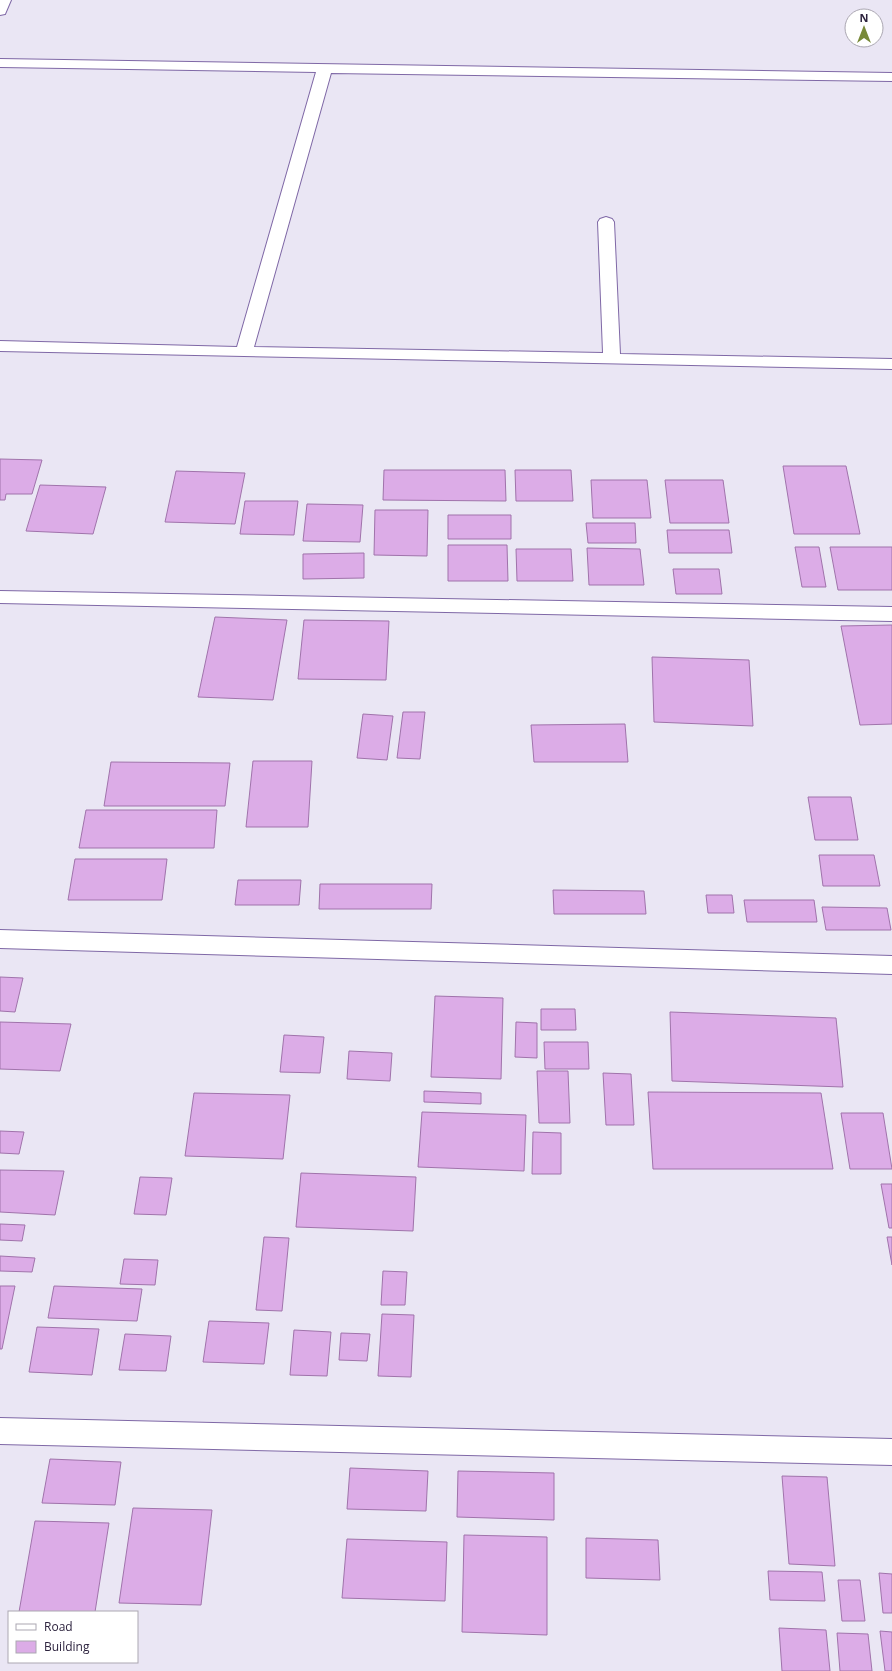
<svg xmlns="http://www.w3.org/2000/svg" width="892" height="1671" font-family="'Open Sans',sans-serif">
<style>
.building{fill:#dcace7;stroke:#a073ab}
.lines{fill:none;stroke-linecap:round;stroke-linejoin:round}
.street-casing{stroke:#7f68a6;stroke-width:2}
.street{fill:#fff;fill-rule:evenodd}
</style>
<rect width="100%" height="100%" fill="#eae6f4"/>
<path class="building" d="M0,459L42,460L32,494H6L5,500H0Z
M783,466H846L860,534H794Z
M384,470H505L506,501L383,500Z
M515,470H571L573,501H516Z
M176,471L245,473L235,524L165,522Z
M591,480H647L651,518H593Z
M665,480H723L729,523H670Z
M40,485L106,487L93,534L26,531Z
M245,501H298L294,535L240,534Z
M307,504L363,505L360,542L303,541Z
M375,510H428L427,556L374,555Z
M448,515H511V539H448Z
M586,523H635L636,543H588Z
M667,530H729L732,553H669Z
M448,545H507L508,581H448Z
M795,547H819L826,587H802Z
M830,547H892V590H838Z
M587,548L640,549L644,585H589Z
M516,549H571L573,581H517Z
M364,553V578L303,579V554Z
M673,569H719L722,594H676Z
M215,617L287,620L273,700L198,697Z
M304,620L389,621L386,680L298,679Z
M892,625V724L860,725L841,626Z
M652,657L749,660L753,726L654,722Z
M403,712H425L420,759L397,758Z
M363,714L393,716L387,760L357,758Z
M625,724L628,762H534L531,725Z
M253,761H312L308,827H246Z
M111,762L230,763L225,806H104Z
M808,797H851L858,840H815Z
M86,810H217L214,848H79Z
M819,855H874L880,886H823Z
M75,859H167L162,900H68Z
M238,880H301L299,905H235Z
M320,884H432L431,909H319Z
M553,890L644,891L646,914H554Z
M706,895H732L734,913H708Z
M744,900H814L817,922H747Z
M822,907L887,908L891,930H826Z
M0,977L23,978L15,1012L0,1011Z
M435,996L503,998L501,1079L431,1077Z
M541,1009H575L576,1030H541Z
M670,1012L836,1018L843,1087L672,1081Z
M0,1022L71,1024L60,1071L0,1069Z
M516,1022L537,1023V1058L515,1057Z
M284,1035L324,1037L320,1073L280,1072Z
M544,1042H588L589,1069H545Z
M349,1051L392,1053L390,1081L347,1079Z
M537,1071H568L570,1123H539Z
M603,1073L631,1074L634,1125H606Z
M424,1091L481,1093V1104L424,1102Z
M648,1092L821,1093L833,1169H653Z
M194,1093L290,1095L283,1159L185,1156Z
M422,1112L526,1115L524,1171L418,1167Z
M841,1113H883L892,1169H850Z
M0,1131L24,1132L19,1154L0,1153Z
M533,1132L561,1133V1174H532Z
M0,1170L64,1171L55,1215L0,1212Z
M301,1173L416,1177L413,1231L296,1227Z
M140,1177L172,1178L166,1215L134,1214Z
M881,1184H892V1228H889Z
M0,1224L25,1225L22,1241L0,1240Z
M264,1237L289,1238L282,1311L256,1310Z
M887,1237H892V1265Z
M0,1256L35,1258L32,1272L0,1271Z
M124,1259L158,1260L155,1285L120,1284Z
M383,1271L407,1272L405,1305H381Z
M0,1286H15L2,1349H0Z
M54,1286L142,1289L137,1321L48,1318Z
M382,1314L414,1315L411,1377L378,1376Z
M209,1321L269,1323L264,1364L203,1362Z
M37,1327L99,1329L92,1375L29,1372Z
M294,1330L331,1332L327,1376L290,1375Z
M341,1333L370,1334L367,1361L339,1360Z
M125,1334L171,1336L166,1371L119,1370Z
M50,1459L121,1462L115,1505L42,1503Z
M350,1468L428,1471L426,1511L347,1509Z
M458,1471L554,1473V1520L457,1517Z
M782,1476L827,1477L835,1566L789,1564Z
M133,1508L212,1510L201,1605L119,1603Z
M35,1521L109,1523L95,1612H19Z
M464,1535L547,1537V1635L462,1632Z
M586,1538L658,1540L660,1580L586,1578Z
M347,1539L447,1542L445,1601L342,1598Z
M768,1571L822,1572L825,1601L770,1600Z
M879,1573L892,1574V1613H883Z
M838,1580H860L865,1621H842Z
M779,1628L826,1630L830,1671H782Z
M880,1631L892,1632V1671H885Z
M837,1633L868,1634L872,1671H840Z"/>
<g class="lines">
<defs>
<path id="street" d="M0,0H11L5,14L0,15Z
M0,59L892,73V81L331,73L254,347L603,353L598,222L600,219L606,217L612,219L614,222L620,354L892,359V369L0,351V341L237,347L316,72L0,67Z
M0,591L892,607V621L0,603Z
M0,930L892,956V974L0,948Z
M0,1418L892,1439V1465L0,1444Z"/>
</defs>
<use href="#street" class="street-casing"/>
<use href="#street" class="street"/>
</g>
<rect x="8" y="1611" width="130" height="52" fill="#ffffff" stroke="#aba7b2"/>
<rect x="16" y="1624" width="20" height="6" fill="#ffffff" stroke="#aba7b2"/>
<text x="44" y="1631" font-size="12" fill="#2d233e">Road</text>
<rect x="16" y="1641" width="20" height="12" fill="#dcace7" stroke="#aba7b2"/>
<text x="44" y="1651" font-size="12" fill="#2d233e">Building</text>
<g transform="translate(864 28)"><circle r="19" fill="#ffffff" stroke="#aba7b2"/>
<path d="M0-3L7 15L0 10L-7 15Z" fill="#788938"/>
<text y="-6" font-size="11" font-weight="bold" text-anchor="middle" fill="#2d233e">N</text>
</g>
</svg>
